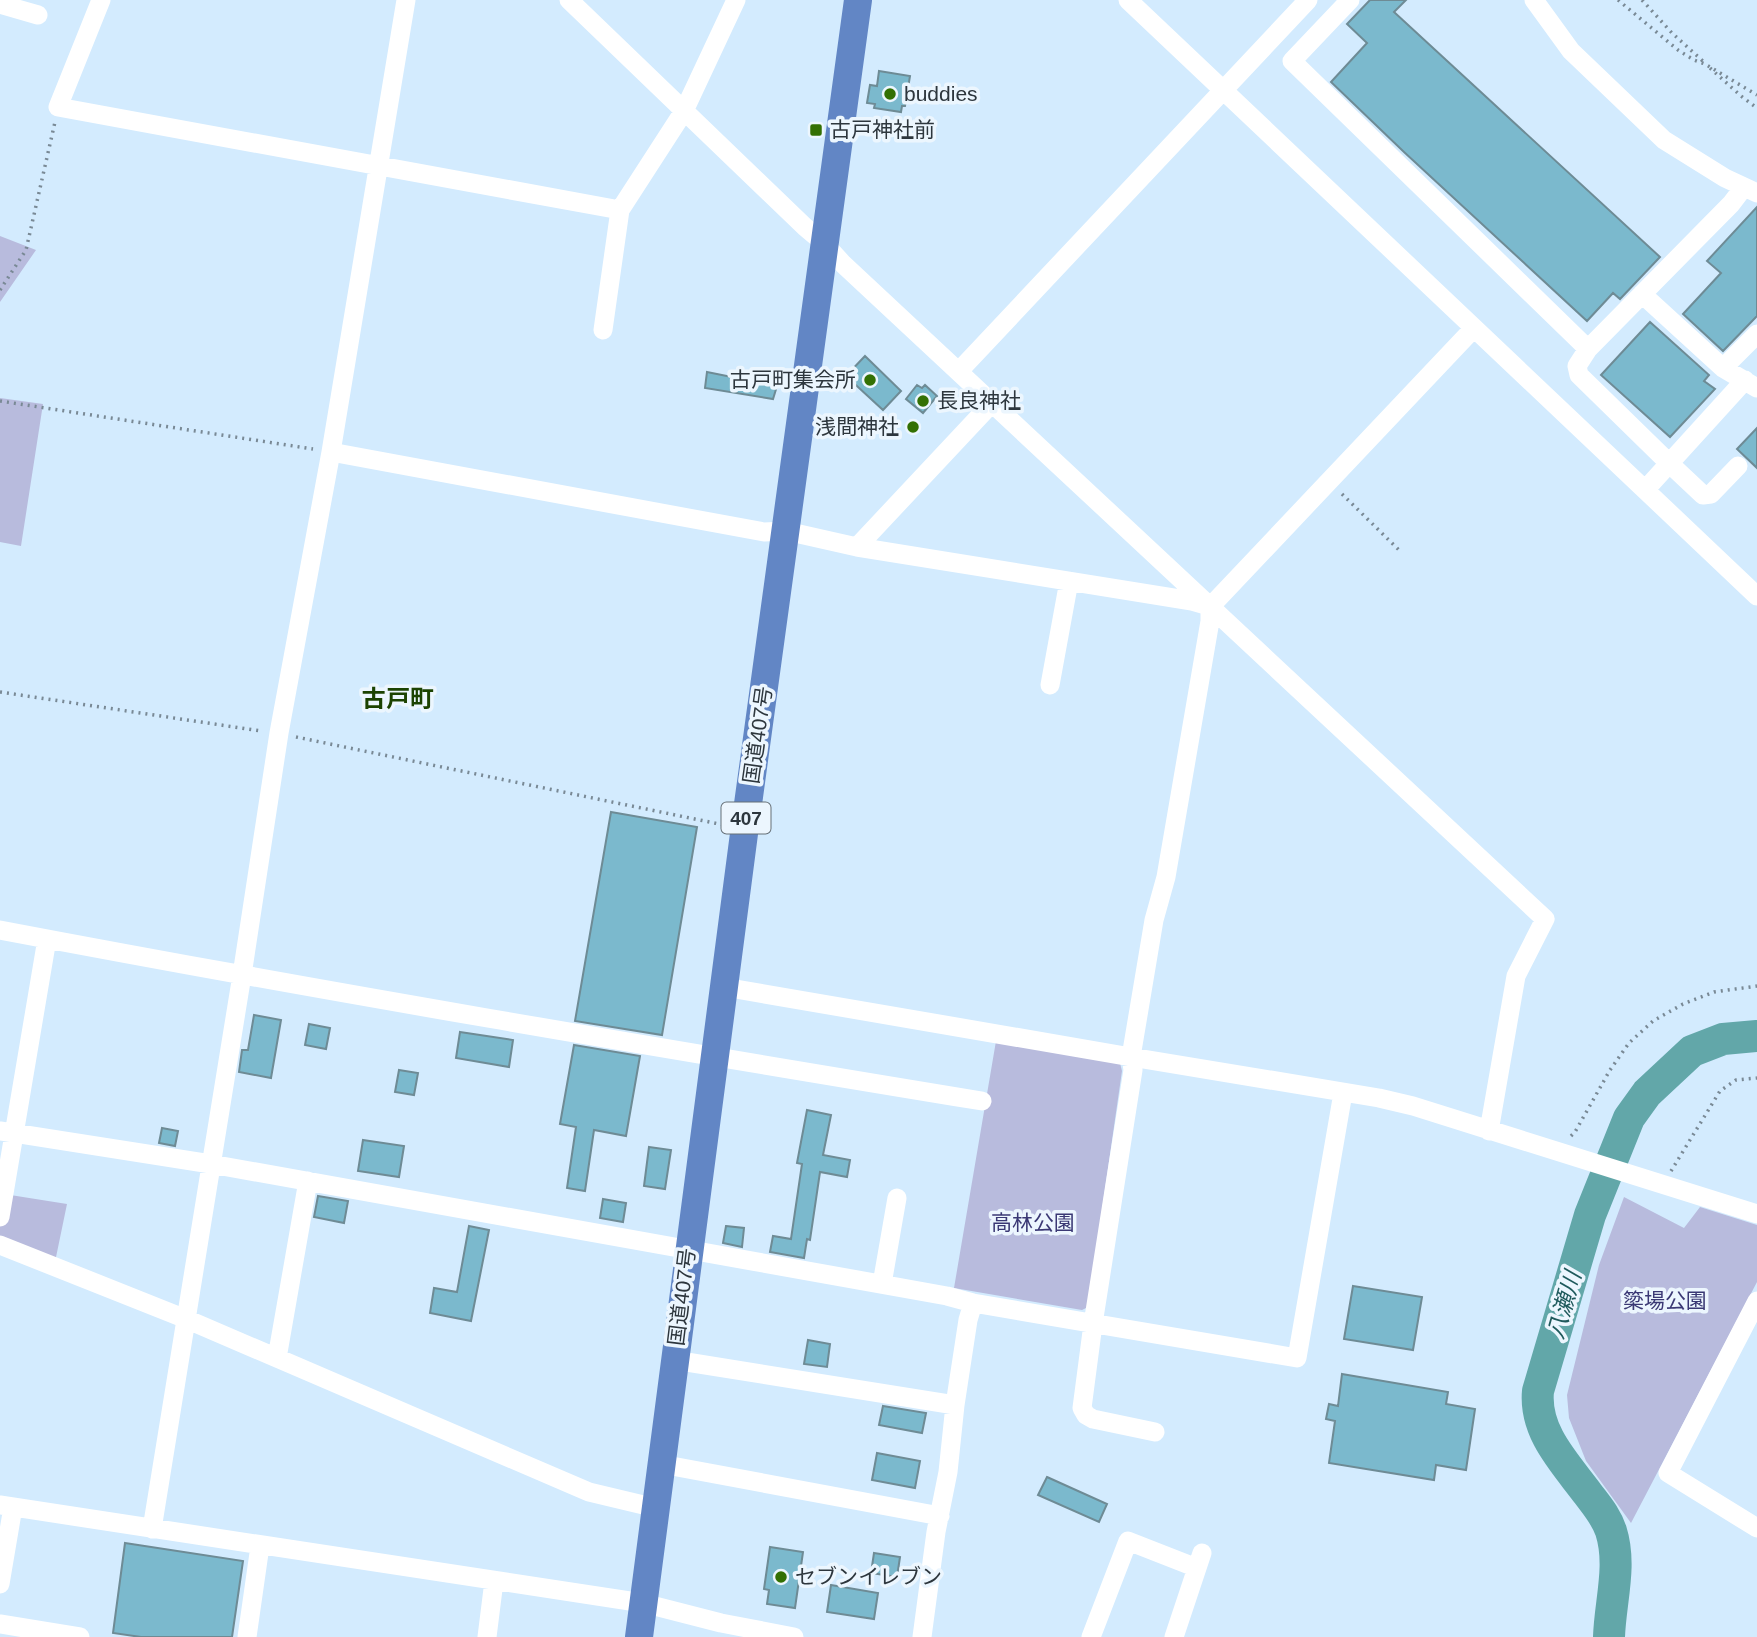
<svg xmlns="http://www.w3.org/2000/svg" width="1757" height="1637" font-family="Helvetica,'Noto Sans JP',sans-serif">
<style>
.green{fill:#b8bbdd}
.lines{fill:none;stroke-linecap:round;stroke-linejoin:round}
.river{stroke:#62a7a9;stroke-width:32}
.building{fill:#7bb9cd;stroke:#6e8b95;stroke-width:2}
.path{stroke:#798995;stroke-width:3.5;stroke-dasharray:2 5;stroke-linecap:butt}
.minor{stroke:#fff;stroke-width:19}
.highway{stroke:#6286c5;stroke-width:28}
.poi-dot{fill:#337003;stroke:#ecf6fe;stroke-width:2.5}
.labels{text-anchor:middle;stroke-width:7;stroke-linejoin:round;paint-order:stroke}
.shield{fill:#ecf6fe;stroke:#667077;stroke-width:2}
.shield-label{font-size:19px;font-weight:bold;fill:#2d363d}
.poi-label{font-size:21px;fill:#2d363d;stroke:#ecf6fe;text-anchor:start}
.street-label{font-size:21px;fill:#2d363d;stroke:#ecf6fe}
.park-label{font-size:21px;fill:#3a3874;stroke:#ecf6fe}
.water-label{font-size:23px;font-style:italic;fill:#1f5a5c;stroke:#ecf6fe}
.quarter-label{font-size:24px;font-weight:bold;fill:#1c4302;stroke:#ecf6fe}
</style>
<rect width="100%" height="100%" fill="#d3ebfe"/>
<path class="green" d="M0,236L36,250L0,302Z
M0,398L43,404L21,546L0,542Z
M996,1041L1120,1063L1122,1071L1088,1307L1082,1310L954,1288Z
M4,1194L67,1204L55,1262L0,1245V1217Z
M1624,1197L1684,1228L1700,1207L1757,1225V1282L1631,1523L1586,1461L1569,1418L1567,1395L1599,1265Z"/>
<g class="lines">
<path class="river" d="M1609,1637C1610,1602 1622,1566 1611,1531C1606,1516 1597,1506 1588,1494C1565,1463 1534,1432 1538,1391L1590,1215L1629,1118L1647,1093L1692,1051L1723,1039L1757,1036"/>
</g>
<path class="building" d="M1370,0H1406L1394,12L1660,257L1620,299L1613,293L1587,321L1404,152L1331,82L1367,43L1347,24Z
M879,71L910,76L905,106H902L901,112L874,108L875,104L867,103L870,85L877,86Z
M1757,207V316L1723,351L1683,314L1721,273L1707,261Z
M1650,322L1709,375L1704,381L1715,389L1670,437L1601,375Z
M865,356L901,391L883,410L846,376Z
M707,372L777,386L773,399L705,388Z
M917,385L922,388L925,385L937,396L923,413L906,399Z
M1757,428V468L1737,449Z
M611,812L697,827L662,1035L575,1021Z
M254,1015L281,1020L271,1078L239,1072L242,1050H248Z
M309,1024L330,1028L326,1049L305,1045Z
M460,1032L513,1040L509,1067L456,1058Z
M574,1045L640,1056L626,1136L594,1130L585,1191L567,1188L576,1127L560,1124Z
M399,1070L418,1073L414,1095L395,1092Z
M807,1110L831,1115L823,1155L850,1160L847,1177L820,1172L810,1240L807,1239L804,1258L770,1252L773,1236L791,1239L802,1164L797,1163Z
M162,1128L178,1131L175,1146L159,1143Z
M363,1140L404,1146L399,1177L358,1171Z
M649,1147L671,1150L665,1189L644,1186Z
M318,1196L348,1201L344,1223L314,1217Z
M603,1199L626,1203L623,1222L600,1218Z
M469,1226L489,1230L471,1321L430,1313L434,1288L457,1292Z
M726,1226L744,1228L742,1247L723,1243Z
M1353,1286L1422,1297L1413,1350L1344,1339Z
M808,1340L830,1344L827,1367L804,1364Z
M1342,1374L1448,1392L1446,1404L1475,1409L1466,1470L1436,1465L1434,1480L1329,1463L1335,1421L1326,1419L1329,1404L1338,1406Z
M883,1406L926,1413L922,1433L879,1425Z
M877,1453L920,1461L915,1488L872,1480Z
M1047,1477L1107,1504L1099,1522L1038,1495Z
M125,1543L243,1561L232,1637H141L113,1633Z
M770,1547L803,1552L795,1608L767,1604L769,1590L764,1589Z
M874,1553L900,1557L897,1577L871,1573Z
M831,1585L878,1593L874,1619L827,1612Z"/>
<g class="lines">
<path class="path" d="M1618,0L1678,50L1694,60L1705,64L1757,95
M1642,0L1672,33L1705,63
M1710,68L1741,96L1757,108
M0,290L26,250L55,122
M0,401L313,449
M1342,494L1400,551
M0,692L261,731
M296,737L724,825
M1571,1136L1575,1132L1610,1070L1629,1043L1653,1021L1683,1004L1714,992L1757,986
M1671,1171L1720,1091L1736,1080L1757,1078"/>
<path class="minor" d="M101,0L58,107L620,210
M569,0L805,227L824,243L843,264L1545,919L1516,976L1489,1131
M1128,0L1757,596
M1350,0L1292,61L1588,349
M1534,0L1571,51L1664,140L1725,178L1757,193
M0,4L38,15
M1642,294L1723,368L1757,388
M603,330L620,210L684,111L736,0
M1723,368L1757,334
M959,371L1308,0
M331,452L764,532L786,531L857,547L1192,601L1206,605
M1738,466L1711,494L1703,495L1670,464L1579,375L1577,366L1588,349L1731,204L1744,187
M1645,490L1745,380
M857,547L992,403
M1050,685L1069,581
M0,930C326,992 654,1047 982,1101
M724,987L1131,1057L1379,1098L1413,1106L1757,1214
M0,1131L211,1164L947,1296L973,1303L1297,1358L1343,1093
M0,1217L47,939
M0,1245L186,1319L589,1492L656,1508
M882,1284L897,1198
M1757,1301L1668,1473L1757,1528
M277,1358L308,1181
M674,1360L955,1405
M1155,1432L1093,1419L1086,1415L1082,1408L1093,1324L1133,1070L1131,1057L1154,920L1166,877L1210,621V607L1474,328
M661,1464L940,1516
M0,1505L643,1603L721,1623L794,1637
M152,1529L242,975L279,733L331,452L406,0
M0,1584L13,1507
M0,1624L80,1637
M247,1637L260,1546
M487,1637L494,1581
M922,1637L936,1532L948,1472L955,1405L968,1320L973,1303
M1091,1637L1128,1541L1197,1568
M1174,1637L1202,1553"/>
<path class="highway" d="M639,1637L745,826L858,0"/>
</g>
<g class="poi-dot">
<circle cx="890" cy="94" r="7"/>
<rect x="809" y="123" width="14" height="14" rx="3.5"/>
<circle cx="870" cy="380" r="7"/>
<circle cx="923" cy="401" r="7"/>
<circle cx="913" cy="427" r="7"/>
<circle cx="781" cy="1577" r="7"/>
</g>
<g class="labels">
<rect class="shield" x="721.5" y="802.5" width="49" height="31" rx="5"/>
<g class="shield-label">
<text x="746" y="825">407</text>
</g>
<g class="poi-label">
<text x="904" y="101">buddies</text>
<text x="830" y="137">古戸神社前</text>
<text x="856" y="387" text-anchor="end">古戸町集会所</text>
<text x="937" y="408">長良神社</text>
<text x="899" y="434" text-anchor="end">浅間神社</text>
<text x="795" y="1584">セブンイレブン</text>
</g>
<g class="street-label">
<text transform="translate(758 735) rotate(-82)" y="7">国道407号</text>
<text transform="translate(682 1297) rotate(-83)" y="7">国道407号</text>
</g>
<g class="park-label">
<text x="1033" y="1230">高林公園</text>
<text x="1665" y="1308">簗場公園</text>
</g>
<g class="water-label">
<text transform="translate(1564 1305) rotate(-74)" y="8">八瀬川</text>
</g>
<g class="quarter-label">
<text x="398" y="707">古戸町</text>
</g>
</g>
</svg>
